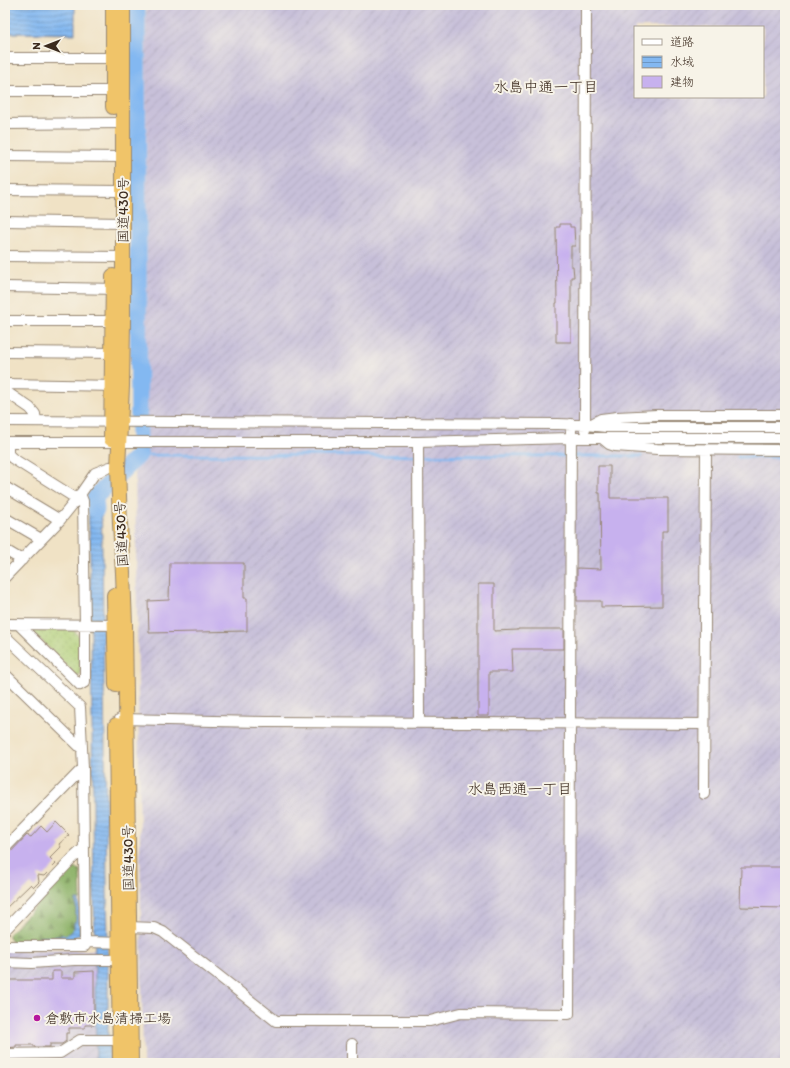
<svg xmlns="http://www.w3.org/2000/svg" width="790" height="1068" font-family="Itim,'Klee One',sans-serif">
<style>
.industrial{fill:url(#industrial-furrows);fill-rule:evenodd}
.grass{fill:url(#grass-dots);stroke:#757c4a}
.forest{fill:url(#forest-firs);stroke:#636e42}
.water{fill:url(#water-rules);stroke:#5f7188}
.lines{fill:none;stroke-linecap:round;stroke-linejoin:round}
.stream{stroke:#83b8f1;stroke-width:3}
.river{stroke:#83b8f1;stroke-width:17}
.building{fill:#c7b1ee}
.minor-casing{stroke:#968672;stroke-width:12}
.highway-casing{stroke:#968672;stroke-width:16}
.minor{stroke:#fff;stroke-width:10}
.highway{stroke:#f0c469;stroke-width:14}
.poi-dot{fill:#b5179e;stroke:#f7f3e8;stroke-width:1.5}
.labels{text-anchor:middle;stroke-width:4;stroke-linejoin:round;paint-order:stroke}
.street-label{font-size:14px;fill:#3b2a1e;stroke:#f7f3e8}
.poi-label{font-size:14px;fill:#3b2a1e;stroke:#f7f3e8;text-anchor:start}
.neighbourhood-label{font-size:15px;fill:#3b2a1e;stroke:#f7f3e8}
</style>
<defs>
<pattern id="industrial-furrows" width="10" height="10" patternUnits="userSpaceOnUse"><rect width="10" height="10" fill="#c7c0d9"/><path d="M-1 1l2-2M0 10L10 0M9 11l2-2" fill="none" stroke="#aca5ba"/></pattern>
<pattern id="grass-dots" width="8" height="8" patternUnits="userSpaceOnUse"><rect width="8" height="8" fill="#afce75"/><path d="M2 2h.1M6 6h.1" fill="none" stroke="#97b165" stroke-width="1.8" stroke-linecap="round"/></pattern>
<pattern id="forest-firs" width="22" height="20" patternUnits="userSpaceOnUse"><rect width="22" height="20" fill="#8bb166"/><path d="M5 1l3.5 6h-7zM16 11l3.5 6h-7z" fill="#739053"/></pattern>
<pattern id="water-rules" width="6" height="5" patternUnits="userSpaceOnUse"><rect width="6" height="5" fill="#83b8f1"/><path d="M0 2.5h6" fill="none" stroke="#6c96c3"/></pattern>
</defs>
<rect width="100%" height="100%" fill="#f7f3e8"/>
<filter id="ink" filterUnits="userSpaceOnUse"><feTurbulence type="fractalNoise" baseFrequency=".025" numOctaves="2"/><feDisplacementMap in="SourceGraphic" scale="8" xChannelSelector="R" yChannelSelector="G"/><feConvolveMatrix kernelMatrix="1 2 1 2 8 2 1 2 1" color-interpolation-filters="sRGB"/></filter>
<filter id="wash" filterUnits="userSpaceOnUse"><feTurbulence type="fractalNoise" baseFrequency=".012" numOctaves="4" result="noise"/><feDisplacementMap in="SourceGraphic" scale="16" xChannelSelector="R" yChannelSelector="G"/><feGaussianBlur stdDeviation="0.9" result="paint"/><feColorMatrix in="noise" values="0 0 0 0 0 0 0 0 0 0 0 0 0 0 0 0 0 1.4 0 .05"/><feComposite in="paint" operator="in"/></filter>
<g filter="url(#wash)">
<rect width="100%" height="100%" fill="#f0e2c5"/>
<path class="industrial" d="M147,5H785V1063H143L135,468L144,458L147,457L146,13ZM635,27H763V97H635Z
M95,950L96,1063H5V951Z"/>
<path class="grass" d="M30,629H73L80,638V675H76Z"/>
<path class="forest" d="M75,868L80,870L81,900H76V922H74V928L67,935L61,934V936L39,937L36,942H12L9,936V934L71,869Z"/>
<path class="water" d="M5,5H75V34L5,33Z
M101,483L108,950L109,955L108,965V1033L110,1063H96L90,555L88,499C89,492 96,487 101,483Z
M76,900H79L80,934L78,936L77,935L75,937L76,939L75,941H39V937L61,936V934L67,935L74,928V922L76,921Z"/>
<g class="lines">
<path class="stream" d="M143,5L142,15L144,409V455
M144,455L641,456
M738,457H785"/>
<path class="river" d="M96,510L95,497L139,455L137,5"/>
</g>
<g id="blocks">
<path class="building" d="M560,224H570V227H574L575,246H571V266H573L574,277H571V342H556V303H557L556,227H560Z
M598,466H610V498H668V531H662V606L601,607V601H577V568L601,569L600,493H598Z
M170,563H244V598H247V631L149,633L148,601L169,600Z
M478,584H494V631L518,630V629H564V649H512L513,672H489V716H478Z
M56,822L69,835L59,844L61,847L50,858L56,864L44,876L38,875L39,882L34,887L31,884L5,909V868L9,864L5,860V858L27,835L31,837L41,826L47,832Z
M741,867H785V908L740,907Z
M52,971H61V978H75V972L94,971V1025H85V1028H69V1033H66V1041L62,1044H50V1047H34V1045H16V1047L5,1048V980H52Z"/>
</g>
</g>
<g filter="url(#ink)">
<use href="#blocks" fill-opacity="0" stroke="#968672" stroke-width="1"/>
<g class="lines">
<defs>
<path id="minor" d="M5,58H119
M5,91H119
M5,124L123,123
M5,156L123,157
M5,190L123,191
M5,221L123,223
M5,256L123,257
M5,287L119,289
M5,321H119
M5,352L119,353
M5,384L117,386
M5,391L30,408L35,414L36,421
M5,421L558,424L586,425L606,427H785
M590,425L601,419L617,417L657,415H785
M585,430L586,5
M603,439L609,444L615,446L657,449L785,450
M5,442H418L570,438H785
M8,442V454L12,458L77,499
M418,442L419,723
M5,487L60,520
M5,518L41,539
M5,550L22,560
M5,577L60,520L77,499L95,473L110,467
M5,624L121,625
M18,624L80,685L85,682V625L83,501L80,494
M5,636L80,707L83,768L85,942V946H5
M5,674L82,749
M120,719L267,722L704,724
M704,794L706,450
M5,848L83,768
M129,927L154,928L163,932L276,1021H430L461,1013L569,1014L571,424
M5,930L73,858L84,848
M85,942L125,943
M5,962L32,963L74,960H118
M5,1054L60,1053L80,1040H119
M352,1063V1044"/>
<path id="highway" d="M113,5V107
M123,5V321L122,386L118,467L120,524L123,573L125,625L131,1063
M111,439L113,276
M114,595L116,685
M116,725L120,1063"/>
</defs>
<use href="#minor" class="minor-casing"/>
<use href="#highway" class="highway-casing"/>
<use href="#minor" class="minor"/>
<use href="#highway" class="highway"/>
</g>
</g>
<circle class="poi-dot" cx="37" cy="1018" r="4"/>
<g class="labels">
<g class="street-label">
<text transform="translate(123 210) rotate(-90)" y="5">国道430号</text>
<text transform="translate(121 534) rotate(-93)" y="5">国道430号</text>
<text transform="translate(128 858) rotate(-91)" y="5">国道430号</text>
</g>
<g class="poi-label">
<text x="45" y="1023">倉敷市水島清掃工場</text>
</g>
<g class="neighbourhood-label">
<text x="546" y="92">水島中通一丁目</text>
<text x="520" y="794">水島西通一丁目</text>
</g>
</g>
<rect width="790" height="1068" fill="none" stroke="#f7f3e8" stroke-width="20"/>
<rect x="634" y="26" width="130" height="72" fill="#f7f3e8" stroke="#aca397"/>
<rect x="642" y="39" width="20" height="6" fill="#ffffff" stroke="#aca397"/>
<text x="670" y="46" font-size="12" fill="#3b2a1e">道路</text>
<rect x="642" y="56" width="20" height="12" fill="url(#water-rules)" stroke="#aca397"/>
<text x="670" y="66" font-size="12" fill="#3b2a1e">水域</text>
<rect x="642" y="76" width="20" height="12" fill="#c7b1ee" stroke="#aca397"/>
<text x="670" y="86" font-size="12" fill="#3b2a1e">建物</text>
<g transform="translate(46 46) rotate(270)" stroke="#f7f3e8" stroke-width="3" paint-order="stroke">
<path d="M0-3L7 15L0 10L-7 15Z" fill="#3b2a1e"/>
<text y="-6" font-size="11" font-weight="bold" text-anchor="middle" fill="#3b2a1e">N</text>
</g>
</svg>
